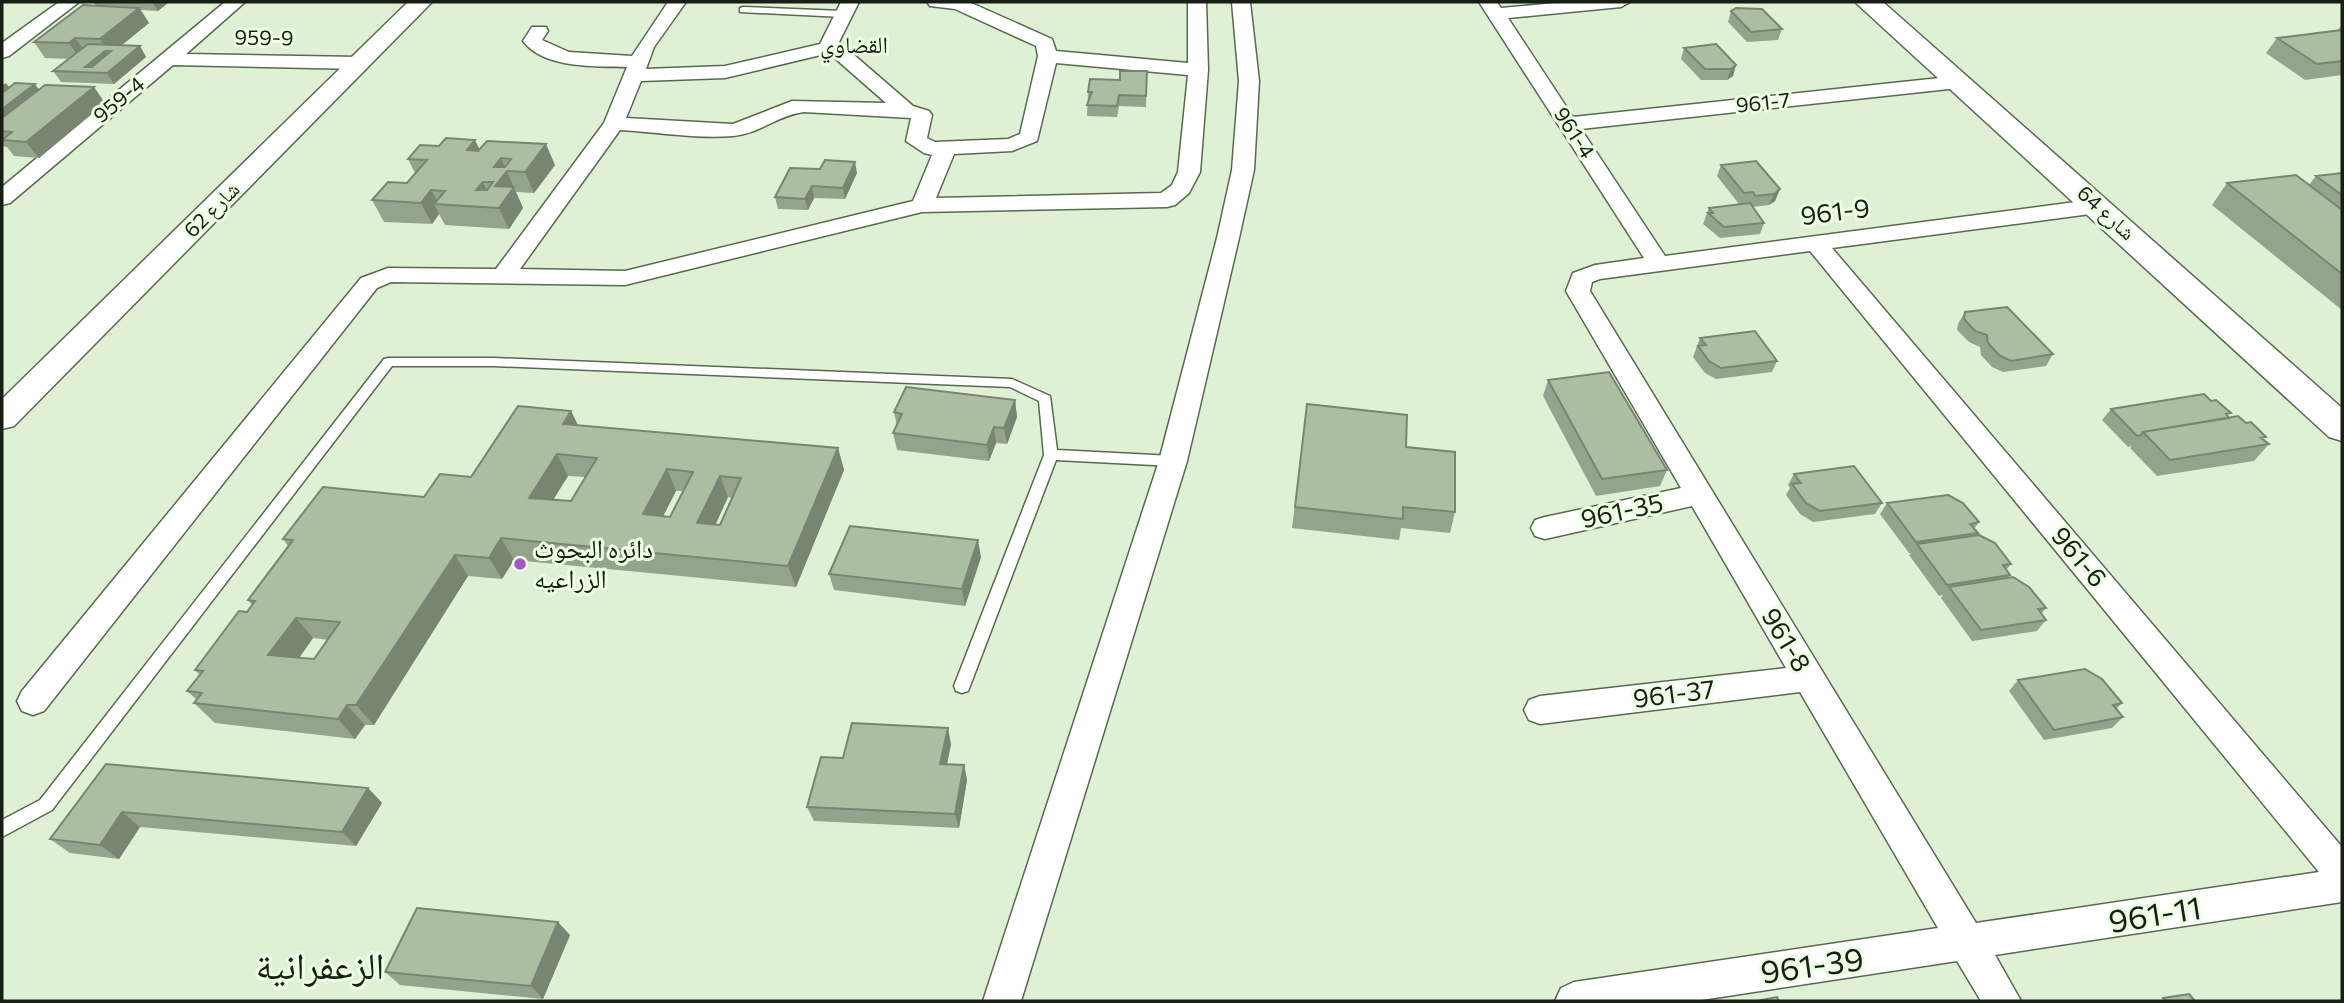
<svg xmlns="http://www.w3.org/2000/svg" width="2344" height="1003" font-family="Commissioner,'Noto Naskh Arabic',sans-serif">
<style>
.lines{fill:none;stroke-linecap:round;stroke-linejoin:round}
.service-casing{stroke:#596950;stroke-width:3}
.minor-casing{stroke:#596950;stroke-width:3}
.tertiary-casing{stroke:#596950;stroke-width:3}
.primary-casing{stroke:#596950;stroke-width:3}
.service{fill:#fff;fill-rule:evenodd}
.minor{fill:#fff;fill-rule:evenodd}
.tertiary{fill:#fff;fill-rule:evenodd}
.primary{fill:#fff;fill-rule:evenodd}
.wall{fill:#94a38b;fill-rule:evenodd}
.shaded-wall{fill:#788571}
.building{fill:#acbea2;stroke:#788571;stroke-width:2;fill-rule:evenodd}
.poi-dot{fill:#a657c9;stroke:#ecffe2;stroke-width:2.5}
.labels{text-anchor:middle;stroke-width:6;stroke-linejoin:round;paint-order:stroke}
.far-street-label{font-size:21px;fill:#171e13;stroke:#ecffe2}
.far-neighbourhood-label{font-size:23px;fill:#171e13;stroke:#ecffe2}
.street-label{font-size:26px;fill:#171e13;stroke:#ecffe2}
.poi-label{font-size:26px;fill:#171e13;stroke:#ecffe2;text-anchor:start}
.near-street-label{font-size:32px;fill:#171e13;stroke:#ecffe2}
.near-quarter-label{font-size:37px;fill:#171e13;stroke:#ecffe2}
</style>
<rect width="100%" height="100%" fill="#dff1d4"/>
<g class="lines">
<defs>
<path id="service" d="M743,7L843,11L848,14L843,17L740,12V8Z
M388,358H494L1012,379L1050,396L1057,450L1173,456L1180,461L1173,466L1056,460L970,686L968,691L962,693L956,691L954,686L1044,455L1039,401L1010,387L494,366H392L52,810L2,837V820L40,800L384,359Z"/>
<path id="minor" d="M59,2H79L9,56L2,58V43Z
M225,2H245L186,54L359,57L369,63L359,69L173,65L10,203L2,205V187Z
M668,2H686L654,47L646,69L725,66L820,44L841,2H859L839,42L913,106L929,111L932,115L927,138L935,142L1008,139L1020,134L1038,56L1036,46L955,9L930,6L927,2H969L1052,39L1056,51L1188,63V2H1206L1208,70L1200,172L1189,193L1175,205L1167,207L922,212L625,285L391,282L377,288L44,711L33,715L22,711L17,701L22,691L361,278L388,268L496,269L604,123L627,67C596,66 544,69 523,41L532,27H546L548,31L542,40L569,52L632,56ZM829,53L886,103L792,101L733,124L626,118L641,81L725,78ZM1056,63L1188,75L1178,172L1172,185L1161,193L936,198L954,154L1012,151L1037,141ZM804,112L911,118L906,141L924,153L932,155L913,201L625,271L520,269L620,130C656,132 697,139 733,136C759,134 778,115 804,112Z
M1232,2H1250L1259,81L1254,170L1239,238L1187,461L1021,1001H983L1159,461L1217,238L1232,170L1239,81Z
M1479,2H1497L1501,8L1566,2H1630L1621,7L1508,18L1573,117L1958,76L1968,82L1958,88L1581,129L1665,256L2098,199L2106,201L2109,206L2098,213L1832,248L2342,847V902L1995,955L2021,1001H1981L1957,961L1695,1001H1555L1561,988L1574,982L1938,928L1800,692L1540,724L1529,720L1524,710L1529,700L1540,696L1786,668L1692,506L1545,539L1535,536L1531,528L1535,520L1545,517L1681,488L1566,291L1573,273L1595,265L1644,258ZM1810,251L2319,872L1976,923L1590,291L1592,282L1600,279Z"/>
<path id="tertiary" d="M408,2H432L14,426L2,429V399Z"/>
<path id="primary" d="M1855,2H1883L2342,408V441L2329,437Z"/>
</defs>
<use href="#service" class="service-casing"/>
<use href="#minor" class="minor-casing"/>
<use href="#tertiary" class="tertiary-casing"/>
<use href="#primary" class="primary-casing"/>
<use href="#service" class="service"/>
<use href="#minor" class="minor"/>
<use href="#tertiary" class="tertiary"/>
<use href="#primary" class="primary"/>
</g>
<path class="wall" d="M93,2H169L158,11L141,10L149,23L122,45L140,46L146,57L114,84L61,82L53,71L69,59L45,58L34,42L96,6Z
M190,2H213L211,3H190Z
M1731,11L1782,29L1778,40L1747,42L1728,22Z
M2341,26H2342V75L2305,80L2266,53L2277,38L2338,30Z
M1684,48L1736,65L1733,76L1727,80H1701L1681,59Z
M1147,71L1146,107L1119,106L1117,117L1087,116L1088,92L1120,80Z
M2,83L9,87L39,90L105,103L39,158L14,156L7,147L2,146Z
M480,149L555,165L534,193L516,192L523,208L509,229L445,225L439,214L432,224L384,222L372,200L407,183L415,173L408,159Z
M1721,165L1780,189L1775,201L1769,205L1753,207L1764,223L1760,234L1720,238L1703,224L1709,208L1739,204L1717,176Z
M857,173L845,199L814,198L808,210L778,209L775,197Z
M2342,173V310L2212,205L2227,183L2309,185L2316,176Z
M1965,312L2053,354L2046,366L2003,372L1992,367L1981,355L1980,347L1969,342L1957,330L1958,324Z
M1700,338L1777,361L1772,372L1716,379L1705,373L1693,357Z
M1548,380L1667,470L1660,486L1596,496L1543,396Z
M1015,400L1017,417L1007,444L996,443L989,461L897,450L893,433L897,426L894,412Z
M1307,404L1406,447L1455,512L1450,533L1401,528L1399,540L1292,528Z
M2111,409L2228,416L2269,444L2254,461L2157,476L2130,448L2132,446L2128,447L2102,420Z
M571,411L578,425L838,448L844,470L796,587L514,560L502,579L468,576L374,725H365L355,739L215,723L194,703L197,700L187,691L200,675L195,670L252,605L248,600L288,546L283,539L424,497L471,477ZM568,476L585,477L571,501L553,500ZM676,491H683L670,517L663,516ZM728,497L732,498L720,525L716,524ZM313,638L328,640L314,659L299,658Z
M1794,474L1882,503L1875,514L1813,522L1800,514L1786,495L1790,488L1788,485Z
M1887,503L1979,522L1974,529L1978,533L1977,535L2011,564L2006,570L2010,575L2008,578L2046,608L2041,614L2046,620L2037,631L1972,641L1941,598L1943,595L1939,596L1909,555L1911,553H1909L1880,514Z
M981,557L965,606L834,590L829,574Z
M2018,680L2122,703L2116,709L2123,717L2112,728L2044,740L2009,691Z
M951,744L947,764L964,765L967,780L959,828L814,821L807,807L843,758Z
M106,764L368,788L382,803L356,846L140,827L119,859L70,853L50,839Z
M570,935L543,999L400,985L385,972Z"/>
<path class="shaded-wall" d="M152,2H169L158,11Z
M139,8L149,23L112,53L111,51H108L100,39Z
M75,38L86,53L80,59L69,43Z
M140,46L146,57L114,84L107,73Z
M105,51L112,61L98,73L85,67Z
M1736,65L1733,76L1727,80L1731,69Z
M6,83L17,98L35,84L46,100L2,131V86Z
M94,87L105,103L39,158L26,142Z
M475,140L485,161L467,150Z
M546,144L555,165L534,193L525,172Z
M501,158L523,208L509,229L499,208L495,186L494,167Z
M855,162L857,173L845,199L843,188Z
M483,182L493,203L476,190Z
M812,186L814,198L808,210L805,199Z
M1780,189L1775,201L1769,205L1774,194Z
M431,190L439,204H434L439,214L432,224L421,203Z
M1015,400L1017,417L1007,444L1004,428Z
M571,411L581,432L563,424Z
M994,427L996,443L989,461L987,445Z
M838,448L844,470L796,587L788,566Z
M557,454L568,476L541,519L529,498Z
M667,469L676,491L653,536L643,514Z
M720,476L728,497L706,544L697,523Z
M501,538L514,560L502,579L489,558Z
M978,540L981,557L965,606L962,589Z
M455,555L468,576L374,725L356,705Z
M296,618L313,638L287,675L268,655Z
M347,705L365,725L355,739L338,719Z
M948,728L951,744L944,779L940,764Z
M964,765L967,780L959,828L955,814Z
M368,788L382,803L356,846L342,832Z
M122,812L140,827L119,859L100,845Z
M558,922L570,935L543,999L531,986Z"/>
<path class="building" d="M83,5L139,8L100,39L75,38L69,43L34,42Z
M1736,8L1762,9L1782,29L1751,32L1731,11Z
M2342,30V61L2317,64L2277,38Z
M88,44L140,46L107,73L53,71ZM105,51H111L92,67H85Z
M1716,44L1736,65L1731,69H1705L1684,48Z
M1120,71H1147L1146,96L1119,95L1117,106L1087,105L1092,92H1088L1090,79L1120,80Z
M15,83L35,84L2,109V93Z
M45,85L94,87L26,142L2,140L12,132L2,131V118Z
M446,138L475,140L467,150L478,151L487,141L546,144L525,172L507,171L495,186L514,187L499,208L434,204L445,191L431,190L421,203L372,200L388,182L407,183L427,160L408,159L420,145L439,146ZM501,158L511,159L505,167H494ZM483,182H493L487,190H476Z
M825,160L855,162L843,188L812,186L805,199L775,197L790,168L820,169Z
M1756,161L1780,189L1774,194L1755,196L1753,192L1744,193L1721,165Z
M2342,173V195L2316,176Z
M2296,175L2342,210V274L2227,183Z
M1750,203L1764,223L1724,227L1708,213H1713L1709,208Z
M2007,307L2053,354L2011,361L1999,355L1988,343L1987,335L1975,331L1964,319L1965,312Z
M1755,331L1777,361L1721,368L1709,361L1698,346L1706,345L1700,338Z
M1609,372L1667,470L1602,479L1548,380Z
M906,387L1015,400L1004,428L994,427L987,445L893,433L902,414L894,412Z
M2204,394L2211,401L2216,400L2231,413L2226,414L2229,418L2143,432L2141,435L2137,436L2111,409Z
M1307,404L1407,415L1406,447L1455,452V512L1403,507V519L1295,507Z
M518,406L571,411L563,424L838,448L788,566L501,538L489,558L455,555L356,705H347L338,719L194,703L202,693L187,691L203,671L195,670L239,611L247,612L255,601L248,600L293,540L283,539L323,487L424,497L440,474L471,477ZM557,454L597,458L571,501L529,498ZM667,469L693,472L670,517L643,514ZM720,476L741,478L720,525L697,523ZM296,618L340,622L314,659L268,655Z
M2238,416L2246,423L2251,422L2266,437L2261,438L2269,444L2170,460L2143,432Z
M1854,466L1882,503L1820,511L1806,503L1792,484L1801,483L1794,474Z
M1948,495L1963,503L1979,522L1970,524L1978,533L1916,542L1887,503Z
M850,526L978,540L962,589L829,574Z
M1979,535L1995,543L2011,564L2003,565L2010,575L1947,585L1917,544Z
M2013,577L2029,587L2046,608L2038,609L2046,620L1981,630L1949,587Z
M2085,669L2102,679L2122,703L2113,705L2123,717L2054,730L2018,680Z
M852,723L948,728L940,764L964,765L955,814L807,807L821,757L843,758Z
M106,764L368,788L342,832L122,812L100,845L50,839Z
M417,908L558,922L531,986L385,972Z
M2189,994L2195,1001H2165L2163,998Z
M1777,997L1779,1001H1756Z"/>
<circle class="poi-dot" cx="520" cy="564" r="7"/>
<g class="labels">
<g class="far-street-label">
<text transform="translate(264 38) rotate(1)" y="7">959-9</text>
<text transform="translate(119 100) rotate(-40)" y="7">959-4</text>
<text transform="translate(1763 103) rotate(-6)" y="7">961-7</text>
<text transform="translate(1574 133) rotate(57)" y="7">961-4</text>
<text transform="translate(212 210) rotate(-45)" y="7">شارع 62</text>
<text transform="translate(2106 213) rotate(42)" y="7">شارع 64</text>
</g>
<g class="far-neighbourhood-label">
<text x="854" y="53">القضاوي</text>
</g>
<g class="street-label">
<text transform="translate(1835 212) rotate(-7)" y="9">961-9</text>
<text transform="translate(1622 511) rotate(-12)" y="9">961-35</text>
<text transform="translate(2079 557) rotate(50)" y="9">961-6</text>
<text transform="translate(1786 640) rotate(59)" y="9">961-8</text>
<text transform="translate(1674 694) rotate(-7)" y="9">961-37</text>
</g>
<g class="poi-label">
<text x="534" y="558">دائره البحوث<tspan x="534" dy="30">الزراعيه</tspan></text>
</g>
<g class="near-street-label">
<text transform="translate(2155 915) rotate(-9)" y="11">961-11</text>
<text transform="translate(1812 966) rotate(-8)" y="11">961-39</text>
</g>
<g class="near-quarter-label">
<text x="320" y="979">الزعفرانية</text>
</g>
</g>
<rect width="2344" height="1003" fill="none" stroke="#171e13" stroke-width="7"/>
</svg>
